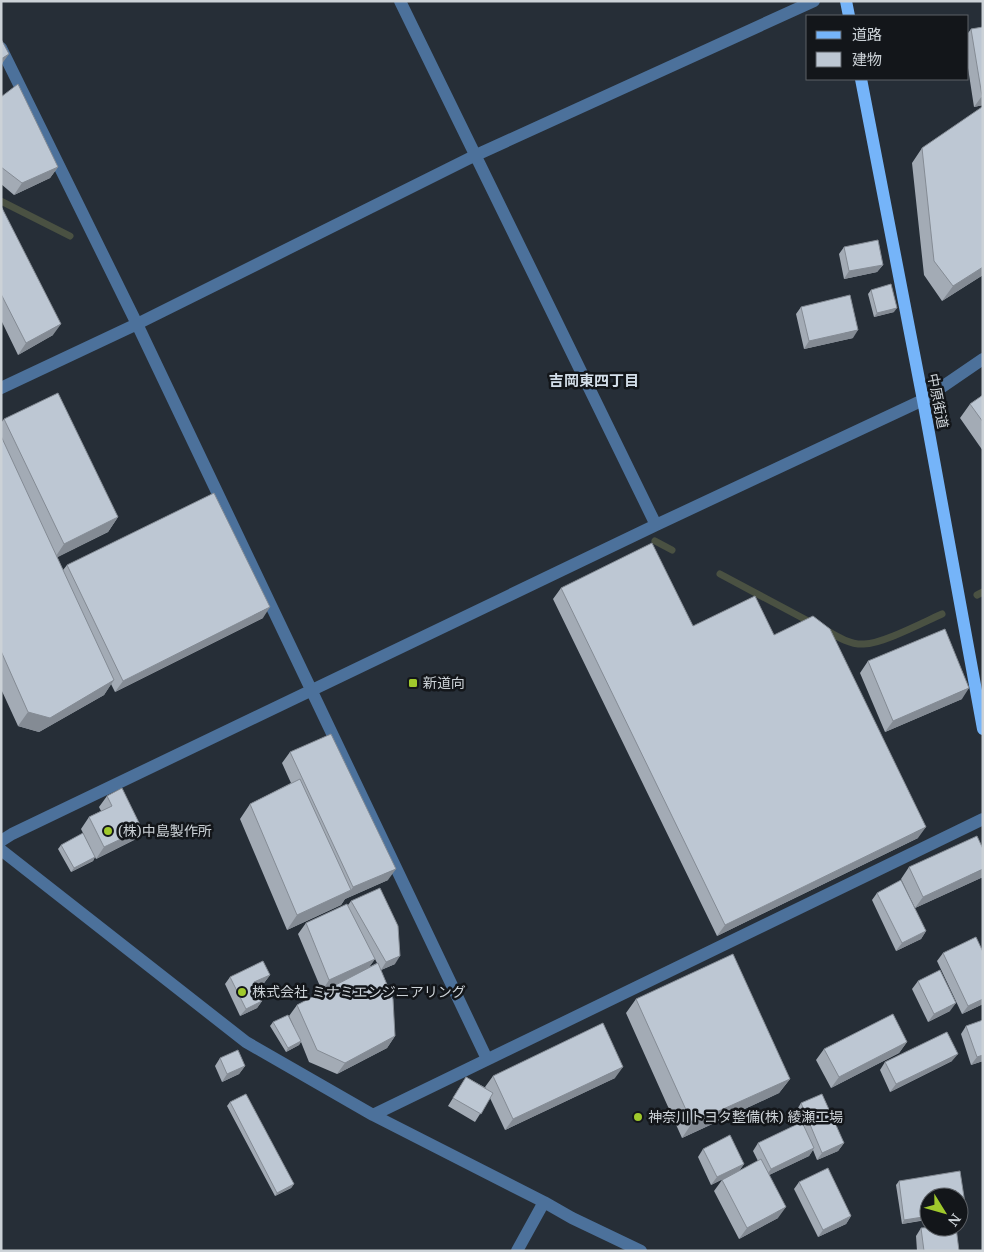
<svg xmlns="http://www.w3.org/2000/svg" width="984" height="1252" font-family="'Noto Serif','Noto Sans JP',serif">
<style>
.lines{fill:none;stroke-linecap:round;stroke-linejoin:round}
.stream{stroke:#4a5142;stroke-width:7}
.minor{stroke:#4c719b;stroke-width:12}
.major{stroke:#75b4f9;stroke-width:12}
.wall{fill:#a3abb5;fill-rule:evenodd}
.shaded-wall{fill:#848b94}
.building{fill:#bdc7d3;stroke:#848b94}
.poi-dot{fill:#a0c92c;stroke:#13161a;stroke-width:2}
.labels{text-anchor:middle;stroke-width:5;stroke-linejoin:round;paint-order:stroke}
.street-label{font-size:14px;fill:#ccd2d7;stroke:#13161a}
.poi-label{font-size:14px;fill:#ccd2d7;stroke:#13161a;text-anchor:start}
.neighbourhood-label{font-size:15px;font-weight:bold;fill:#d3dee9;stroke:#13161a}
</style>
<rect width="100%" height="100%" fill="#262e37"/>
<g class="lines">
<path class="stream" d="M1,201L70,236
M655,541L672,550
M720,574L812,623
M977,595L983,592
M824,629C836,636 850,645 864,644C882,644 924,622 942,614"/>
<path class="minor" d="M400,1L656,525
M1,48L137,324L487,1059
M1,388L137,324L474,156L814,1
M1,841L12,834L656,525L923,400L983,359
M1,850L246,1042L373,1115L544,1202L572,1218L641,1251
M373,1115L983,819
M517,1251L544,1202"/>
<path class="major" d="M846,1L849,16
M861,79L923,400L983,729"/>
</g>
<path class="wall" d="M983,27V105L974,107L968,68V33L971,29Z
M1,97L58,167L50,178L14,195L1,184Z
M922,148L983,275L942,301L924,275L912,163Z
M1,206L53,335L18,355L2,322H1Z
M844,247L883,265L877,272L844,279L839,254Z
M871,290L894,312L874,317L868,294Z
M801,307L853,338L804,349L796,314Z
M983,395V451L960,418L970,404Z
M4,419L118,517L108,532L57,557L63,570L67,565L263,618L115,692L111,684L104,695L39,732L18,726L1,689V423Z
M561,588L693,626L774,635L918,838L717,936L553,599Z
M868,661L962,699L885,732L860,673Z
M290,752L388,880L345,899L341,905L287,930L240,819L250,804L291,783L282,763Z
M107,796L134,840L96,859L95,857L93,861L71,872L58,849L61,845L91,849L81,829L89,817L101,811L99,807Z
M909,867L983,877L915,908L901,879Z
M877,893L926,931L921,939L896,951L872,900Z
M351,901L395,964L381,970L395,1036L387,1048L337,1074L309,1062L301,1042L299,1045L286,1052L270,1026L273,1022L294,1027L289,1016L297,1005L340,983L322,991L298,934L306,923L348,905ZM375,959L377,963L369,967Z
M943,953L983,1004L962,1014L937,961Z
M270,975L264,983L256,987L262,1001L257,1008L240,1016L225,984L230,977Z
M918,981L950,1011L928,1022L912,989Z
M636,999L790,1079L779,1093L682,1138L626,1013Z
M966,1026L983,1061L971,1065L961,1034Z
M907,1042L899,1053L831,1088L816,1060L824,1049Z
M220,1058L245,1066L239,1074L222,1082L215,1066Z
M952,1061L890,1092L880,1070L885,1062Z
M493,1076L615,1078L505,1130L490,1098L475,1122L448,1106L466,1077L486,1088L485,1087Z
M230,1102L294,1184L291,1188L275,1196L227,1106Z
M801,1103L844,1143L838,1151L817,1160L813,1150L809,1156L769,1175L778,1218L739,1239L714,1191L722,1180L758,1161L753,1151L758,1143L801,1123L796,1111Z
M703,1149L744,1164L739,1171L711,1185L698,1157Z
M899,1181L963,1214L902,1224L896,1185Z
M799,1182L851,1216L846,1224L818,1237L794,1189Z
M921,1228L959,1251H917L916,1236Z"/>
<path class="shaded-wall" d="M9,54L1,65V59Z
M982,96L983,105L974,107Z
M58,167L50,178L14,195L22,183Z
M883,265L877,272L844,279L849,271Z
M983,267V275L942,301L953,286Z
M897,308L894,312L874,317L877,313Z
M61,324L53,335L18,355L26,343Z
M858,330L853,338L804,349L809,341Z
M118,517L108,532L54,559L64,544Z
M270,607L263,618L115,692L123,681Z
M114,680L104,695L39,732L18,726L28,712Z
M969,688L962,699L885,732L893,721Z
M926,827L918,838L717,936L725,925Z
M142,829L134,840L96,859L104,847Z
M95,857L93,861L71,872L74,868Z
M396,869L388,880L345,899L341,905L287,930L297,915L351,890L353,887Z
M983,869V877L915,908L923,897Z
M926,931L921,939L896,951L902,943Z
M400,956L395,964L381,970L386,962Z
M375,959L367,970L322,991L329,980Z
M270,975L264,983L248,990L254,982Z
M983,999V1004L962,1014L968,1006Z
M262,1001L257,1008L240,1016L246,1009Z
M956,1003L950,1011L928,1022L934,1014Z
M395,1036L387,1048L337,1074L345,1063Z
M301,1041L299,1045L286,1052L288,1048Z
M907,1042L899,1053L831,1088L839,1077Z
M958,1054L952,1061L890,1092L896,1084Z
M983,1055V1061L971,1065L977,1057Z
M245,1066L239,1074L222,1082L227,1074Z
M623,1067L615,1078L505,1130L513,1119Z
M790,1079L779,1093L682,1138L692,1123Z
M844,1143L838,1151L817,1160L822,1153Z
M814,1148L809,1156L765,1177L771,1169Z
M744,1164L739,1171L711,1185L717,1177Z
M294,1184L291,1188L275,1196L277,1193Z
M786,1207L778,1218L739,1239L747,1228Z
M966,1210L963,1214L959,1215V1211Z
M851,1216L846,1224L818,1237L823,1230Z
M929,1216V1219L902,1224L904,1220Z"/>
<path class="building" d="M983,27V96H982L971,29Z
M1,39L9,54L1,59Z
M18,84L58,167L22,183L1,167V97Z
M982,107L983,109V267L953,286L934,261L922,148Z
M1,206L61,324L26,343L1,294Z
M878,240L883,265L849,271L844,247Z
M891,284L897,308L877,313L871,290Z
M850,295L858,330L809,341L801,307Z
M58,393L118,517L64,544L4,419Z
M983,395V422L970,404Z
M1,436L114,680L50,718L28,712L1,651Z
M214,493L270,607L123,681L67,565Z
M652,543L693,626L755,596L774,635L813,616L830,629L926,827L725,925L561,588Z
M945,629L969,688L893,721L868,661Z
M331,734L396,869L353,887L290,752Z
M300,779L351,890L297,915L250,804Z
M122,788L142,829L104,847L89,817L112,806L107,796Z
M83,833L95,857L74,868L61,845Z
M977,836L983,849V869L923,897L909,867Z
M901,880L926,931L902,943L877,893Z
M380,888L398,926L400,956L386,962L351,901Z
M347,904L375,959L329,980L306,923Z
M976,937L983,952V999L968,1006L943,953Z
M733,954L790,1079L692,1123L636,999Z
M263,961L270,975L254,982L262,1001L246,1009L230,977Z
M378,963L393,999L395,1036L345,1063L317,1050L297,1005Z
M940,970L956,1003L934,1014L918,981Z
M893,1014L907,1042L839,1077L824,1049Z
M288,1015L301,1041L288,1048L273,1022Z
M983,1020V1055L977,1057L966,1026Z
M603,1023L623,1067L513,1119L493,1076Z
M947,1032L958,1054L896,1084L885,1062Z
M238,1050L245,1066L227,1074L220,1058Z
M466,1077L493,1093L481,1114L453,1098Z
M246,1094L294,1184L277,1193L230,1102Z
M822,1094L844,1143L822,1153L801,1103Z
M802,1122L814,1148L771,1169L758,1143Z
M730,1135L744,1164L717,1177L703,1149Z
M761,1159L786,1207L747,1228L722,1180Z
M828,1168L851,1216L823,1230L799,1182Z
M960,1171L966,1210L959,1211V1197H929V1216L904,1220L899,1181Z
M936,1227H956L959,1251H924L921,1228Z"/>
<g class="poi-dot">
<rect x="408" y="678" width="10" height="10" rx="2.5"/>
<circle cx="108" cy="831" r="5"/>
<circle cx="242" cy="992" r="5"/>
<circle cx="638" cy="1117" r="5"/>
</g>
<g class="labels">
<g class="street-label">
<text transform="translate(938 401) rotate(79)" y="5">中原街道</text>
</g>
<g class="poi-label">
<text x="423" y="688">新道向</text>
<text x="118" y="836">(株)中島製作所</text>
<text x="252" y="997">株式会社 ミナミエンジニアリング</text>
<text x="648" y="1122">神奈川トヨタ整備(株) 綾瀬工場</text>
</g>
<g class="neighbourhood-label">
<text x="594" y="386">吉岡東四丁目</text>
</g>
</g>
<rect width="984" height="1252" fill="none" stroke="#ccd2d7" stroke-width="5"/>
<rect x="806" y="15" width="162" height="65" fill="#13161a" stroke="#5d6166"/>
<rect x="816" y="31" width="25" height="8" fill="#75b4f9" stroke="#5d6166"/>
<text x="852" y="40" font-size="15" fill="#ccd2d7">道路</text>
<rect x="816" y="52" width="25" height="15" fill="#bdc7d3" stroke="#5d6166"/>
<text x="852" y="65" font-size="15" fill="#ccd2d7">建物</text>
<g transform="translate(944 1212) rotate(127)"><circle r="24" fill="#13161a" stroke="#5d6166"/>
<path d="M0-4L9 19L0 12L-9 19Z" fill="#a0c92c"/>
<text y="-8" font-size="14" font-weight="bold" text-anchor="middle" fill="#ccd2d7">N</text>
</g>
</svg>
